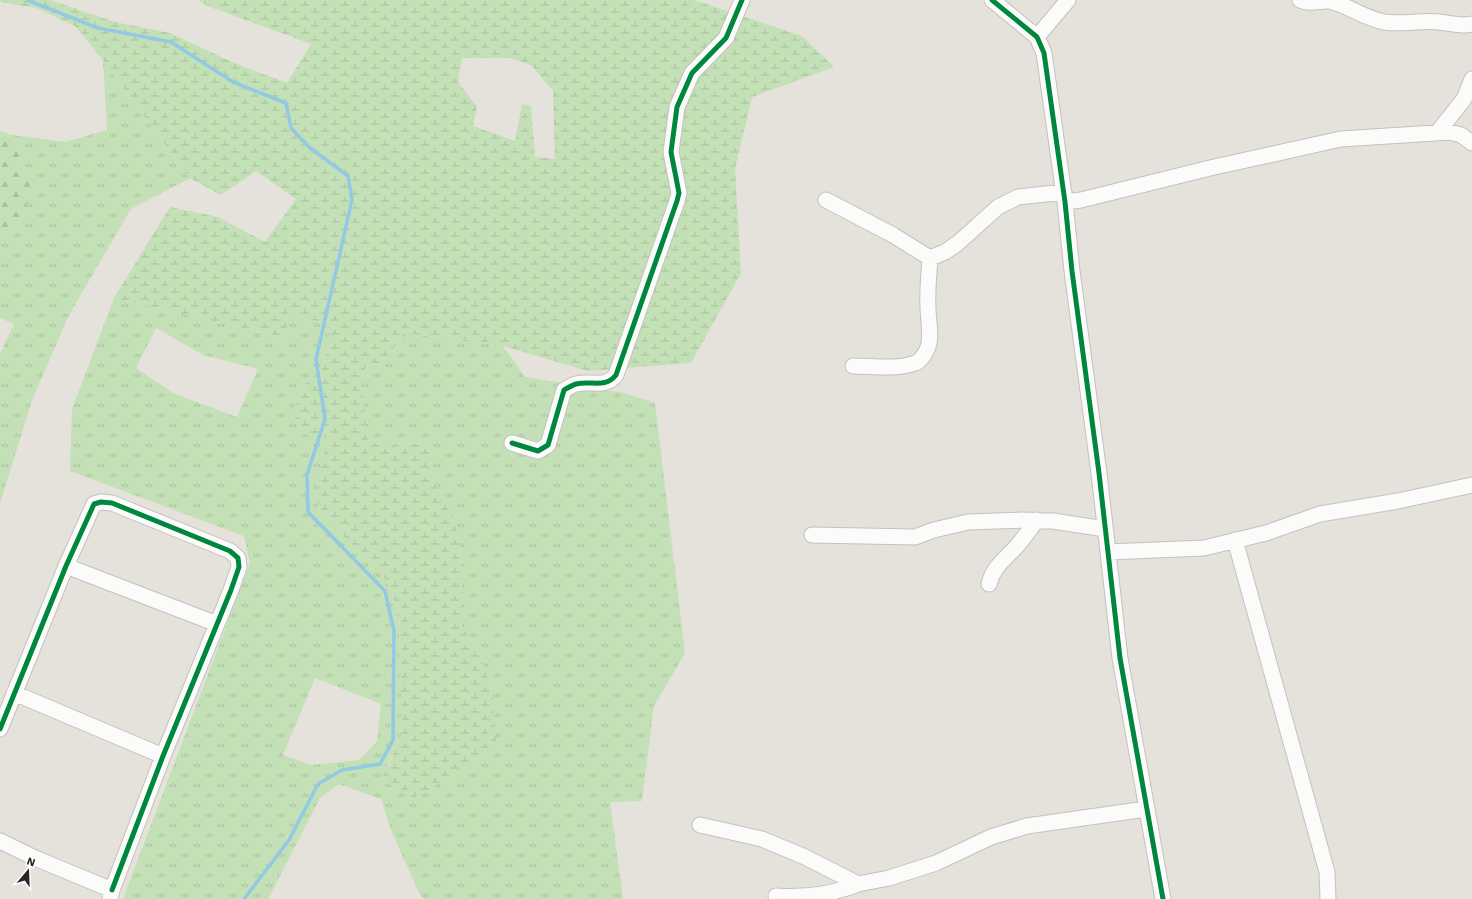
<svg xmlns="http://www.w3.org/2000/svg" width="1472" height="899" font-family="'Work Sans',sans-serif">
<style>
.grass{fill:url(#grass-tufts);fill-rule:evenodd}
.forest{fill:url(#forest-firs)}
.wetland{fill:url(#wetland-marsh);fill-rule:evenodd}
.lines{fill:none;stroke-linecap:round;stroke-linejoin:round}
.stream{stroke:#92c9e4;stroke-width:3.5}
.minor-casing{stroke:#c3c1c1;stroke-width:17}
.minor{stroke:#fbfbfa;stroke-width:15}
.cycleway-casing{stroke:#fff;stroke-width:8}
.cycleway{stroke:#00873e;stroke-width:5}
</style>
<defs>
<pattern id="grass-tufts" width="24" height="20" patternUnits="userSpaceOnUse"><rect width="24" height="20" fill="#c4e0b6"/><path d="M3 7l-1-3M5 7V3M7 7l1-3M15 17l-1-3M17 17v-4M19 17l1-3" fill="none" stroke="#a8c09c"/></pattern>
<pattern id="forest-firs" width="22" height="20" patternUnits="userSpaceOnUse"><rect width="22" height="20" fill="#c4e0b6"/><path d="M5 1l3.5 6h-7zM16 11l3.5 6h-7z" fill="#a8c09c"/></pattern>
<pattern id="wetland-marsh" width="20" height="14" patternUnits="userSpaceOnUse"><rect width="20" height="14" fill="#c4e0b6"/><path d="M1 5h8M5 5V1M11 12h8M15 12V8" fill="none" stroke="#a8c09c"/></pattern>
</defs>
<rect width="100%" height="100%" fill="#e5e2dc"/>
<path class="grass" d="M103,60L190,178L131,209L69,315L33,398L0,503V354L14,324L0,318V234L18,227L33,189L12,135L66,142L107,130Z
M114,298L285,338L287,314L316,321L330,329L325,366L305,384L294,409L300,433L329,438L314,486L319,510L387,581L399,611L402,734L385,770L482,660L462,626L463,572L457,527L431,473L430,444L369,443L361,381L365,368L385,361L404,333L503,346L525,377L624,393L655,403L685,653L654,706L642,801L610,802L623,899H424L420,895L391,830L381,799L339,784L320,798L268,899H123L250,563L244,536L70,471L72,409ZM156,328L203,355L258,369L237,417L173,393L136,368ZM315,678L381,704L377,741L359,760L312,765L283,755Z"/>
<path class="forest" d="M0,131L12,135L33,189L18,227L0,234Z"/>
<path class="wetland" d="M0,0H50L115,22L170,33L232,62L287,83L311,44L208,6L198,0H694L802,36L834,67L752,97L735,169L741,273L691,363L588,371L503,346L404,333L385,361L365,368L361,381L369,443L430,444L431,473L457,527L463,572L462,626L482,660L493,695L496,741L467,769L411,799L382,779L402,734L399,611L387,581L319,510L314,486L329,438L299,433L294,409L305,384L325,366L330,329L316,321L287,314L286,338L114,298L170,207L218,217L265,242L296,199L256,171L221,195L190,178L103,60L75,26L36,8L0,2ZM462,58H511L531,65L553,91L555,159L535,157L531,106L522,104L515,141L473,126L477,107L458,82Z"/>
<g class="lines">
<path class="stream" d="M27,0L98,28L171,42L233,82L286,103L291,128L310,148L348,176L352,200L316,359L325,419L307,475L308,512L385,591L394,631L393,740L380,764L342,770L318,784L289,840L244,899"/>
<defs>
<path id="minor" d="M992,0L1037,37L1044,53L1065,202L1072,271L1099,473L1120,658L1163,899
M1300,0C1310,5 1320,0 1330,1C1349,6 1364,18 1384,22C1402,25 1420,20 1439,22C1450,23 1461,27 1472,24
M1037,37L1068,0
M1437,133L1464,99L1472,79
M826,200L893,235L930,258L945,252L958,243L998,207L1018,197L1064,192
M1065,202L1081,200L1210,168L1341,139L1450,132L1461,135L1472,143
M853,366C873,366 895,370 915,363C920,362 926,353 928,347C932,336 928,320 928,307C927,291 929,275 930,258
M512,443L538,451L548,445L564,390C568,388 572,385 576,384C591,380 605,389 616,375L677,201L679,193L671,152L677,107L692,73L726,38L742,0
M812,535L915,537L934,530L968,522L1022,520L1053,521L1105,529
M1235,540L1327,872L1328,899
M1108,552L1204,548L1266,533L1320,514L1398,501L1472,485
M66,566L217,624
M989,584C993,567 1005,559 1017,546C1024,538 1030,529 1037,520
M14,693L163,756
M0,729L66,566L94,504L101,502L112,503L230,551L238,558L239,567L231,590L163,756L112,890
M700,825L762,839L805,857L858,884L889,878L936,863L991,837L1027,826L1146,809
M0,841L35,858L112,890L110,899
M776,896C805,898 831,895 858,884"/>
</defs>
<use href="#minor" class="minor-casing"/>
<use href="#minor" class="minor"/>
<defs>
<path id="cycleway" d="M992,0L1037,37L1044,53L1065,202L1072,271L1099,473L1120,658L1163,899
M512,443L538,451L548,445L564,390C568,388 572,385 576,384C591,380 605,389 616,375L677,201L679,193L671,152L677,107L692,73L726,38L742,0
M0,729L66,566L94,504L101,502L112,503L230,551L238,558L239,567L231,590L163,756L112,890"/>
</defs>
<use href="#cycleway" class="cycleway-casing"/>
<use href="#cycleway" class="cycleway"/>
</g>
<g transform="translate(28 871) rotate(19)" stroke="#ffffff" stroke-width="3" paint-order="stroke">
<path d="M0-3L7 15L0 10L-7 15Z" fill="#272727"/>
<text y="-6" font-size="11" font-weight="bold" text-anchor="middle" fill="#272727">N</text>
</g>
</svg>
